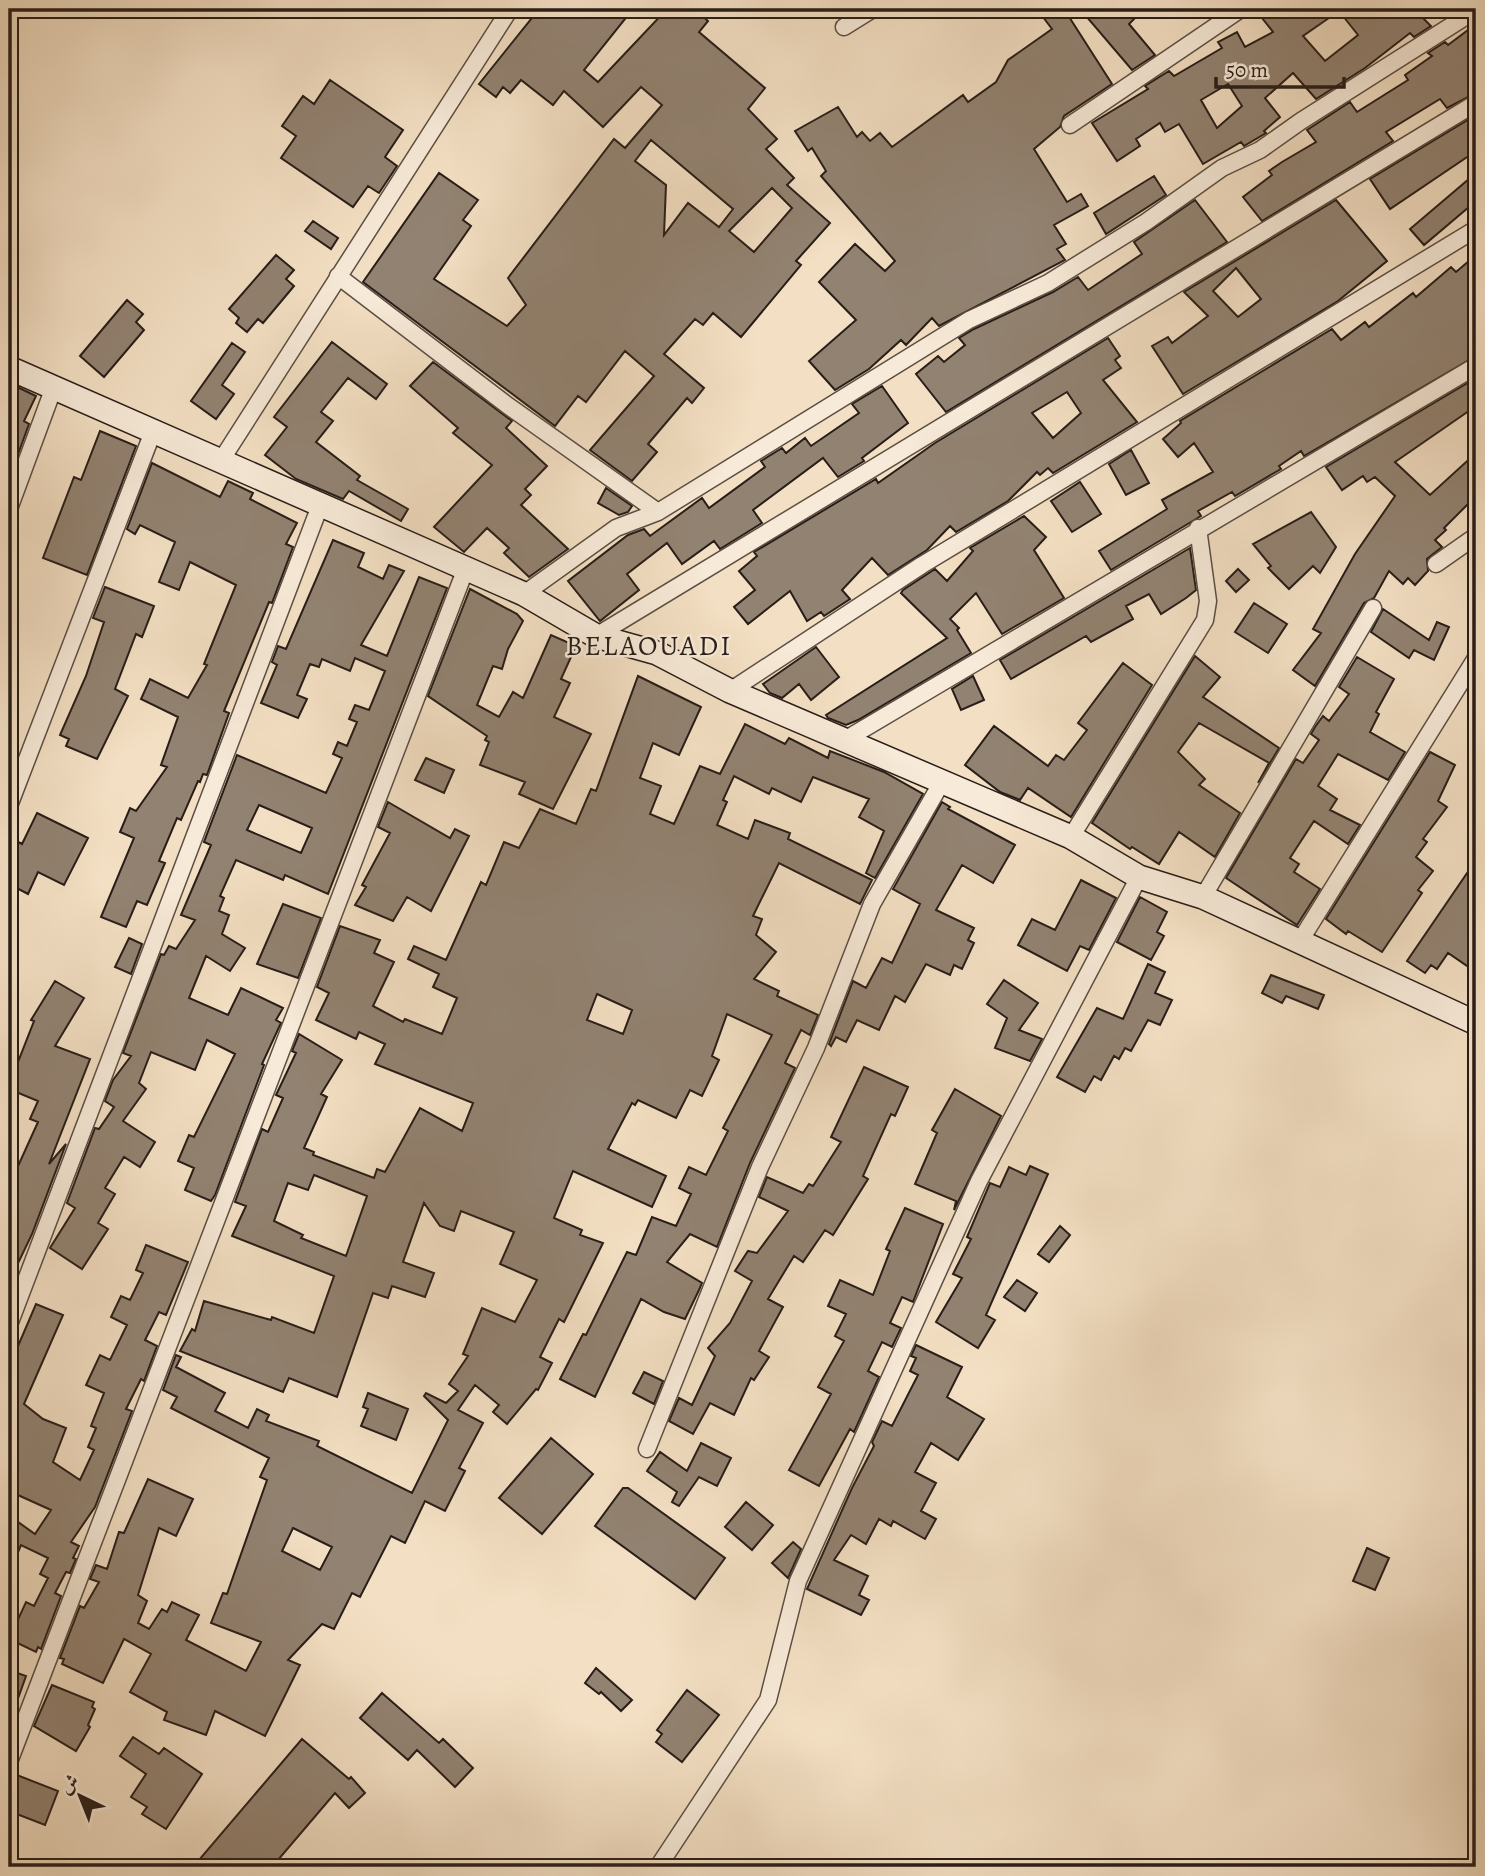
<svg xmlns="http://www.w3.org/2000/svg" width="1485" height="1876" font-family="Alegreya,Amiri,serif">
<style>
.building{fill:#928271;stroke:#281d18;stroke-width:2;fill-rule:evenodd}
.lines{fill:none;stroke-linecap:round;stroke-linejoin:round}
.street-casing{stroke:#5b4e43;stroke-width:19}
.secondary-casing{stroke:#281d18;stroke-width:26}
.street{stroke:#f7ead8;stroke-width:16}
.secondary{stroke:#f7ead8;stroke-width:23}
.labels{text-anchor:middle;stroke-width:5;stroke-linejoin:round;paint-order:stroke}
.quarter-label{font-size:28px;letter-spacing:2px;fill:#281d18;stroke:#f7ead8}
</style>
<rect width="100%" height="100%" fill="#f3dfc3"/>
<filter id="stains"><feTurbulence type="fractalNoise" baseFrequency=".00286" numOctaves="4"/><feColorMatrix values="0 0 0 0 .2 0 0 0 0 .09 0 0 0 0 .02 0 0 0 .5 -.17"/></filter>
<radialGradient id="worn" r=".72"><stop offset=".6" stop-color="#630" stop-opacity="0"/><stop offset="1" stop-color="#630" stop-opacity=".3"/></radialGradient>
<path class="building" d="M520,9H633L584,70L598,82L667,9H695L708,21L699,32L765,88L748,109L777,139L766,149L794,178L787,185L830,223L796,261L801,265L741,337L713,313L703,325L695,319L664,354L704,388L692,403L687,398L648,444L657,452L632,481L590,450L654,376L625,351L586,402L578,396L555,426L363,282L439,173L478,200L463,220L471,226L434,279L507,326L526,305L508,278L614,139L625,148L662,105L641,87L603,127L564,91L553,105L521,80L510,93L503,87L496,97L479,84L531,19ZM651,140L733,209L719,227L688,203L664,235L666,185L635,161ZM772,188L792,208L754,252L729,231Z
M1037,9H1064L1112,84L1064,116L1060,127L1034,149L1067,202L1081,194L1088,206L1054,225L1066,244L1057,249L1065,260L939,326L932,318L906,345L901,340L869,369L835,390L809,361L856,320L819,282L855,244L885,271L895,261L821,176L826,171L812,148L808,151L795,131L838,107L857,137L862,132L870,141L880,133L892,147L963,95L968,102L996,82L1008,60L1052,29Z
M1080,9H1128L1136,17L1129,24L1155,55L1132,70Z
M1274,9H1414L1431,26L1414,37L1410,33L1365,68L1316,99L1293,73L1265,98L1280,117L1264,131L1266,133L1244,146L1241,142L1203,164L1179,124L1165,132L1160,123L1136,139L1140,146L1117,161L1092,123L1148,89L1145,86L1169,71L1174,76L1222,48L1218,42L1237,32L1245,47L1273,32L1262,18ZM1339,11L1358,35L1325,61L1303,36ZM1228,84L1242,106L1217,128L1201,100Z
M1476,24V93L1447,108L1440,99L1386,132L1393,141L1262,221L1243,197L1272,175L1269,171L1282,162L1316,142L1307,130L1350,102L1357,112L1408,80L1405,75L1432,56L1428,53L1445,42L1448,45Z
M330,80L403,130L385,157L397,166L379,193L368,186L353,207L281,158L296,136L282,126L303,96L314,104Z
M1476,115V151L1390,209L1370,179Z
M1476,173V201L1424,245L1410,229Z
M1154,176L1166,195L1106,234L1094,213Z
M1195,200L1227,242L946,412L916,374L938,356L944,362L965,345L959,338L974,329L1053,292L1078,277L1088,290L1142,254L1134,242Z
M1336,200L1387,261L1338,301L1183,394L1152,346L1168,337L1172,343L1208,316L1184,292ZM1236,268L1261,299L1238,317L1213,291Z
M313,221L338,238L331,249L305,231Z
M276,255L294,270L286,279L294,286L263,323L258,319L247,332L236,323L239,318L229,309Z
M1476,255V356L1304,456L1301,451L1279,466L1281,469L1235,496L1232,492L1198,511L1201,516L1111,570L1099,551L1167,509L1162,500L1213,472L1194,443L1178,457L1163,439L1181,423L1180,421L1332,329L1341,340L1365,322L1369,327L1413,293L1416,297L1451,267L1456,272Z
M127,300L143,314L136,322L144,330L104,377L80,356Z
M1108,338L1120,356L1115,360L1121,368L1103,380L1137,422L1053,473L1048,468L1040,475L1037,472L1008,501L956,532L950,526L927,550L888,575L872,558L842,590L850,599L824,616L821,612L807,621L790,591L748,624L734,607L755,590L739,571L757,556L754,552L876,479L878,483L935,443ZM1067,392L1081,413L1053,438L1032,413Z
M332,342L387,384L376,399L348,378L321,412L333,421L316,442L360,476L357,480L408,509L401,521L349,491L343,499L296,479L265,455L287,427L274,417Z
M232,343L245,352L222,385L234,394L216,419L191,401Z
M433,362L512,421L506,428L547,466L525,489L531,495L521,505L568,549L529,577L504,553L509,548L487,528L464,552L434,527L492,465L453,433L458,428L410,386Z
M1476,378V406L1395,462L1430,495L1476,453V513L1468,504L1444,528L1446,530L1435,540L1442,547L1427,559L1428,571L1415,585L1408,578L1403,584L1389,571L1374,598L1364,603L1315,686L1293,670L1321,633L1313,629L1355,554L1395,496L1375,477L1367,482L1363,476L1342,490L1326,467Z
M9,383L36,396L24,421L29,424L9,479Z
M882,386L908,423L862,458L864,461L838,477L823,458L753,510L762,523L720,549L714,541L682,564L667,543L627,574L639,590L600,621L568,581L628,535L644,529L650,536L702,498L709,508L765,467L761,461L782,448L786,453L805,438L811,446L859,413L852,404Z
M100,431L136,446L87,575L43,558L74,477L81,480Z
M1131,450L1149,483L1126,495L1109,464Z
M152,463L220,497L228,481L253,493L250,499L297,523L286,544L293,547L272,603L269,602L224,711L229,713L207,775L203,774L200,782L198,781L181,820L177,818L159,861L165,863L147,905L137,901L126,927L101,917L134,838L120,832L130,808L136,811L167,767L161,765L178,717L141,699L150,679L188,698L207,665L204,664L236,585L190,562L179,590L159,582L175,542L140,525L135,534L127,529Z
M1080,482L1101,514L1072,532L1051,501Z
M606,488L632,506L628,512L619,515L598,503Z
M1311,512L1336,547L1320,573L1313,566L1289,589L1268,568L1271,566L1253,544Z
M1024,516L1046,537L1034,550L1064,598L1002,634L976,593L950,619L959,628L957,630L971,653L858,720L846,725L828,718L826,715L947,638L901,593L903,590L935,569L947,581L973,551L970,548Z
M333,540L364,553L358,567L383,579L389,565L404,571L361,645L387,656L419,577L447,588L328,894L285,875L283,880L236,860L220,896L224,898L219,911L229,915L222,934L245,948L230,971L206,956L189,998L228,1015L241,988L283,1008L276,1020L281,1023L262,1064L264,1065L215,1195L211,1201L185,1190L194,1168L178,1161L189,1135L194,1137L235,1054L207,1040L195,1070L151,1052L139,1083L146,1089L123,1121L155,1142L140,1167L124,1157L105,1188L115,1194L98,1223L108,1229L82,1269L50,1248L75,1208L67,1203L95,1128L99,1129L114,1107L105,1101L113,1080L131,1056L123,1053L161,954L164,955L169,946L176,949L195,920L181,915L211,845L204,842L237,755L326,793L342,758L333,754L338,742L347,746L357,722L349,719L355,705L369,710L385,671L355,658L350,671L322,659L319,667L310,664L297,695L307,699L298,718L261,703L277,665L272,662L278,646L286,649ZM259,805L312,828L301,853L247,830Z
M1190,548L1196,590L1186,598L1161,614L1149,594L1126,606L1133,619L1091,642L1086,636L1011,679L1000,660Z
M1238,569L1249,580L1236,592L1226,581Z
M105,587L154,606L142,637L136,634L115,689L128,696L97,759L66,746L69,739L60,735L86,676L104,622L93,618Z
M470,589L517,614L523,621L508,649L502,669L493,666L477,705L499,717L513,692L523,698L551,635L576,646L561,679L570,683L554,717L591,734L553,809L519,794L525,782L480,765L489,742L485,740L487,736L428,696Z
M1254,603L1287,624L1268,653L1235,632Z
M1383,609L1429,640L1437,622L1449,627L1434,660L1414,650L1409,658L1371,632Z
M816,647L839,677L811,700L799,684L782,698L770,693L763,684Z
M1195,656L1220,677L1203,697L1279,748L1258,783L1269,763L1199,723L1178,752L1205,779L1199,785L1240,813L1215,857L1179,832L1159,864L1132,847L1130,849L1092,823Z
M1357,657L1394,679L1376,712L1379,714L1370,732L1405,752L1388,780L1338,754L1318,786L1337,799L1330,810L1360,825L1348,844L1314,821L1290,858L1299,864L1294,872L1320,889L1297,925L1226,878L1296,759L1303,763L1319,740L1311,734L1315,727L1323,716L1329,721L1349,694L1339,687Z
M1123,663L1152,685L1071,817L1028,788L1020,800L1000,792L965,765L994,726L1048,766L1056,755L1064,760L1087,730L1078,723Z
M638,676L701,707L679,755L653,743L640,778L661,786L650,814L674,824L700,766L720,774L745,724L785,744L789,738L828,758L830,751L884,772L923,794L875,878L866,873L884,831L859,817L869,799L813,777L801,802L772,788L769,794L734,776L723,800L727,802L717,825L748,839L755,820L790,833L788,839L872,880L860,904L779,863L753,916L762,919L756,935L776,952L754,979L779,991L777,996L818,1015L810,1035L801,1030L785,1063L795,1068L750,1163L717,1247L690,1234L667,1262L702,1283L699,1290L685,1319L664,1312L641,1299L595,1397L560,1379L583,1334L586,1335L627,1252L636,1255L652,1217L676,1226L691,1194L679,1188L689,1167L706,1175L728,1131L723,1128L772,1035L727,1014L712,1056L719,1060L702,1096L690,1090L676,1118L638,1100L635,1105L632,1103L608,1149L666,1176L652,1207L573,1171L554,1218L582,1230L580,1235L603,1243L564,1322L559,1319L540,1357L552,1363L538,1390L536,1389L507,1424L493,1412L499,1405L475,1385L458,1410L483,1423L459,1468L465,1471L445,1511L425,1501L405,1543L391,1536L360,1597L352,1593L334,1629L322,1624L288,1660L300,1665L265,1736L215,1711L206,1735L164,1720L167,1712L130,1692L151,1654L124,1639L103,1683L62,1664L64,1659L60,1658L80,1606L84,1608L99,1582L90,1579L96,1565L107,1569L119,1532L124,1533L148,1479L193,1499L176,1536L159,1528L138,1595L147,1601L138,1623L149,1629L162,1609L167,1612L172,1602L199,1615L186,1640L246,1671L261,1642L211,1623L223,1593L227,1594L267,1480L260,1477L269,1458L171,1408L177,1397L163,1390L176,1355L181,1357L176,1367L225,1393L215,1411L248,1428L257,1409L269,1415L266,1421L319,1441L317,1446L412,1493L448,1420L424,1396L426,1393L446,1403L458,1391L449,1384L468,1356L463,1354L482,1308L515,1322L537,1280L500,1264L514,1232L461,1211L454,1231L440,1226L424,1203L403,1262L434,1273L425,1297L392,1286L388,1298L373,1293L337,1397L289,1378L283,1392L180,1351L192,1329L195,1331L204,1301L271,1320L272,1317L314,1333L334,1276L232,1236L246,1206L235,1202L262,1129L268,1132L283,1098L276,1095L296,1053L292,1051L299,1034L342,1060L321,1094L327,1097L304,1148L314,1152L313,1155L374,1178L377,1169L385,1172L420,1108L462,1131L473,1103L375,1064L385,1044L359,1032L356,1039L316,1020L329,993L317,987L340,926L380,940L374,953L394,962L373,1006L403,1022L405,1019L442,1034L457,998L433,987L439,974L408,959L414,946L446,960L481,882L486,885L504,842L519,848L540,809L576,824L591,789L596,791ZM597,994L632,1010L623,1034L587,1020ZM314,1175L367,1196L346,1256L301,1238L303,1235L274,1221L288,1183L308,1190ZM293,1528L332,1547L320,1570L282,1551Z
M973,676L984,700L961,710L952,689Z
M1430,752L1455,765L1438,801L1447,807L1423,839L1427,842L1416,857L1433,871L1418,890L1422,893L1382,952L1348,931L1346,934L1326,919Z
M426,758L454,770L444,793L415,780Z
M388,802L450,838L455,829L469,836L431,911L407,897L393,921L355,905L366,887L362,885L390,833L378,827Z
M942,802L950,807L948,809L1015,845L993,883L962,865L936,910L974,928L968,940L974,943L962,969L954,965L950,975L926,964L905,1002L895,996L879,1030L857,1020L846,1042L836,1037L831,1046L829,1044L853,981L866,988L882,958L892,963L920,904L893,889Z
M37,813L88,838L64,885L38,872L28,894L9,884V837L22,844Z
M1476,860V972L1448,953L1437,969L1431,965L1425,973L1407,961Z
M1081,880L1116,898L1089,950L1080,946L1067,971L1018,945L1032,919L1055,930Z
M1140,897L1167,912L1157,932L1164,936L1151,960L1117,942Z
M283,904L321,918L298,978L257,964Z
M129,938L142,944L131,974L115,967Z
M1148,964L1165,972L1155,993L1172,1000L1160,1025L1148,1020L1131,1051L1125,1048L1119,1059L1114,1056L1101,1080L1094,1076L1085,1092L1057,1077L1097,1008L1123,1019Z
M1271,975L1324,995L1318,1009L1286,996L1282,1003L1262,993Z
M1004,980L1038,1003L1019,1030L1042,1039L1030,1061L995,1048L1007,1018L987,1004Z
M55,981L84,998L55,1046L90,1059L49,1164L66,1144L32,1234L9,1282V1186L38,1122L30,1119L38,1101L9,1089V1085L34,1021L31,1020Z
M864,1067L908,1087L895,1116L891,1114L863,1176L868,1179L833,1235L825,1230L803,1262L794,1256L768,1299L783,1307L759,1351L769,1357L754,1380L751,1378L734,1415L710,1403L693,1434L669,1421L679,1398L692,1405L715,1356L708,1348L730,1323L752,1281L735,1271L748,1251L757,1253L788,1211L759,1197L767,1177L803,1193L809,1184L813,1186L841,1142L831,1137Z
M955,1089L1001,1116L954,1210L956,1201L915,1184L937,1133L932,1130Z
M1030,1166L1048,1174L986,1315L995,1320L978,1348L936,1322L962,1278L953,1274L971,1239L967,1237L990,1183L1000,1187L1009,1167L1026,1175Z
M905,1208L943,1224L913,1302L902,1297L890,1323L901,1328L892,1347L882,1342L868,1371L879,1377L854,1432L850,1429L819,1486L789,1470L831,1394L818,1387L844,1341L835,1336L846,1314L828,1306L840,1280L873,1295L890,1251L886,1249Z
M1060,1226L1070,1235L1049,1262L1038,1254Z
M146,1245L188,1262L166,1315L159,1312L145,1340L157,1346L144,1381L141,1379L126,1409L132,1411L95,1507L71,1542L79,1546L73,1558L76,1559L70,1573L66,1572L55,1593L61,1596L41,1649L38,1647L36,1652L9,1639L26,1602L34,1606L48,1578L40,1574L48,1558L21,1545L9,1574V1535L18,1522L35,1534L51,1510L9,1491V1367L36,1304L63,1315L24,1404L43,1419L66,1428L53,1462L80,1480L94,1450L88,1447L96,1428L91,1426L104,1393L86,1385L100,1355L110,1360L127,1325L111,1317L121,1296L130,1300L143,1273L136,1270Z
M1017,1280L1037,1293L1025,1311L1004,1297Z
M916,1345L962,1367L947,1397L984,1419L958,1460L931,1443L915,1472L936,1483L921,1511L936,1519L925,1539L893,1521L891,1526L879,1519L866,1544L851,1535L834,1560L868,1576L859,1595L869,1600L861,1615L807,1589L852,1488L874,1446L872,1442L882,1421L892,1426L918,1375L910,1371L916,1358L911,1356Z
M644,1372L663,1381L654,1404L633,1393Z
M368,1393L408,1409L396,1440L361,1426L368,1409L363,1407Z
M551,1438L593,1474L542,1534L499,1498Z
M701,1443L731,1458L717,1486L699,1477L679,1506L672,1502L677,1492L647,1471L660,1452L687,1471Z
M623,1488H628L725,1558L695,1599L595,1526Z
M746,1502L773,1525L752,1550L725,1527Z
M793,1542L801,1549L788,1578L772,1563Z
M1367,1548L1389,1558L1375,1590L1353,1581Z
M596,1668L632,1700L621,1711L601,1692L599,1694L585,1683Z
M9,1670L26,1676L11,1718H9Z
M52,1685L94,1702L92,1707L95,1709L88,1725L90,1727L76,1751L34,1726Z
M687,1690L719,1715L682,1762L656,1742L662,1734L657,1730Z
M382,1693L439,1743L443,1739L473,1768L455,1787L417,1750L408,1760L360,1718Z
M133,1737L159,1754L164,1748L202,1774L166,1829L142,1814L147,1807L131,1797L146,1774L120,1756Z
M302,1739L349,1779L351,1777L365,1793L349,1808L335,1793L272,1867H193Z
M9,1772L58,1791L45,1825L9,1811Z"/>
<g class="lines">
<defs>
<path id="street" d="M844,27L873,9
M1070,125L1241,9
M338,276L507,405L658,512
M222,459L510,9
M9,509L54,387
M1436,564L1476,536
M524,594L616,528L658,512L969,320L1048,283L1146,222L1222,168L1260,150L1301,121L1476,10
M596,636L1476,103
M730,691L922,565L1476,229
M843,741L1476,366
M9,806L154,429
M1071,837L1205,620L1208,601L1198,528
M1203,897L1373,608
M1300,941L1476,658
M9,1325L321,503
M647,1449L760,1167L816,1048L872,904L943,780
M9,1762L466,568
M658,1867L768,1700L798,1581L979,1181L1139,877"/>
<path id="secondary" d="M9,368L524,594L596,636L657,653L730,691L1071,837L1139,877L1203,897L1476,1023"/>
</defs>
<use href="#street" class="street-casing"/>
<use href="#secondary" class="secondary-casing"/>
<use href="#street" class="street"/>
<use href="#secondary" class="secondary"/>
</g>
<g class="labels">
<g class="quarter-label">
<text x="649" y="655">BELAOUADI</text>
</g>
</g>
<rect width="1485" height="1876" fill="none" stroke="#f3dfc3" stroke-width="35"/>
<rect x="10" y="10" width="1464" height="1855" fill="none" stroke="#281d18" stroke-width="3.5"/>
<rect x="18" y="18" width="1450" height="1841" fill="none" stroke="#281d18" stroke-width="2"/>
<g transform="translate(80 1796) rotate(317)" stroke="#f7ead8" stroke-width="5" paint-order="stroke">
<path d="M0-5L12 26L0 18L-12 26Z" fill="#281d18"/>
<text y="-10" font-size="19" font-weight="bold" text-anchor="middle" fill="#281d18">ش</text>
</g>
<path d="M1216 77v10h128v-10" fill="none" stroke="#281d18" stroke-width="3.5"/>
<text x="1226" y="77" font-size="21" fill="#281d18" stroke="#f7ead8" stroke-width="5" paint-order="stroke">50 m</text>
<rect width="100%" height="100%" filter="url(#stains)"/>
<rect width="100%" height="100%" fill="url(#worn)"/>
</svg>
